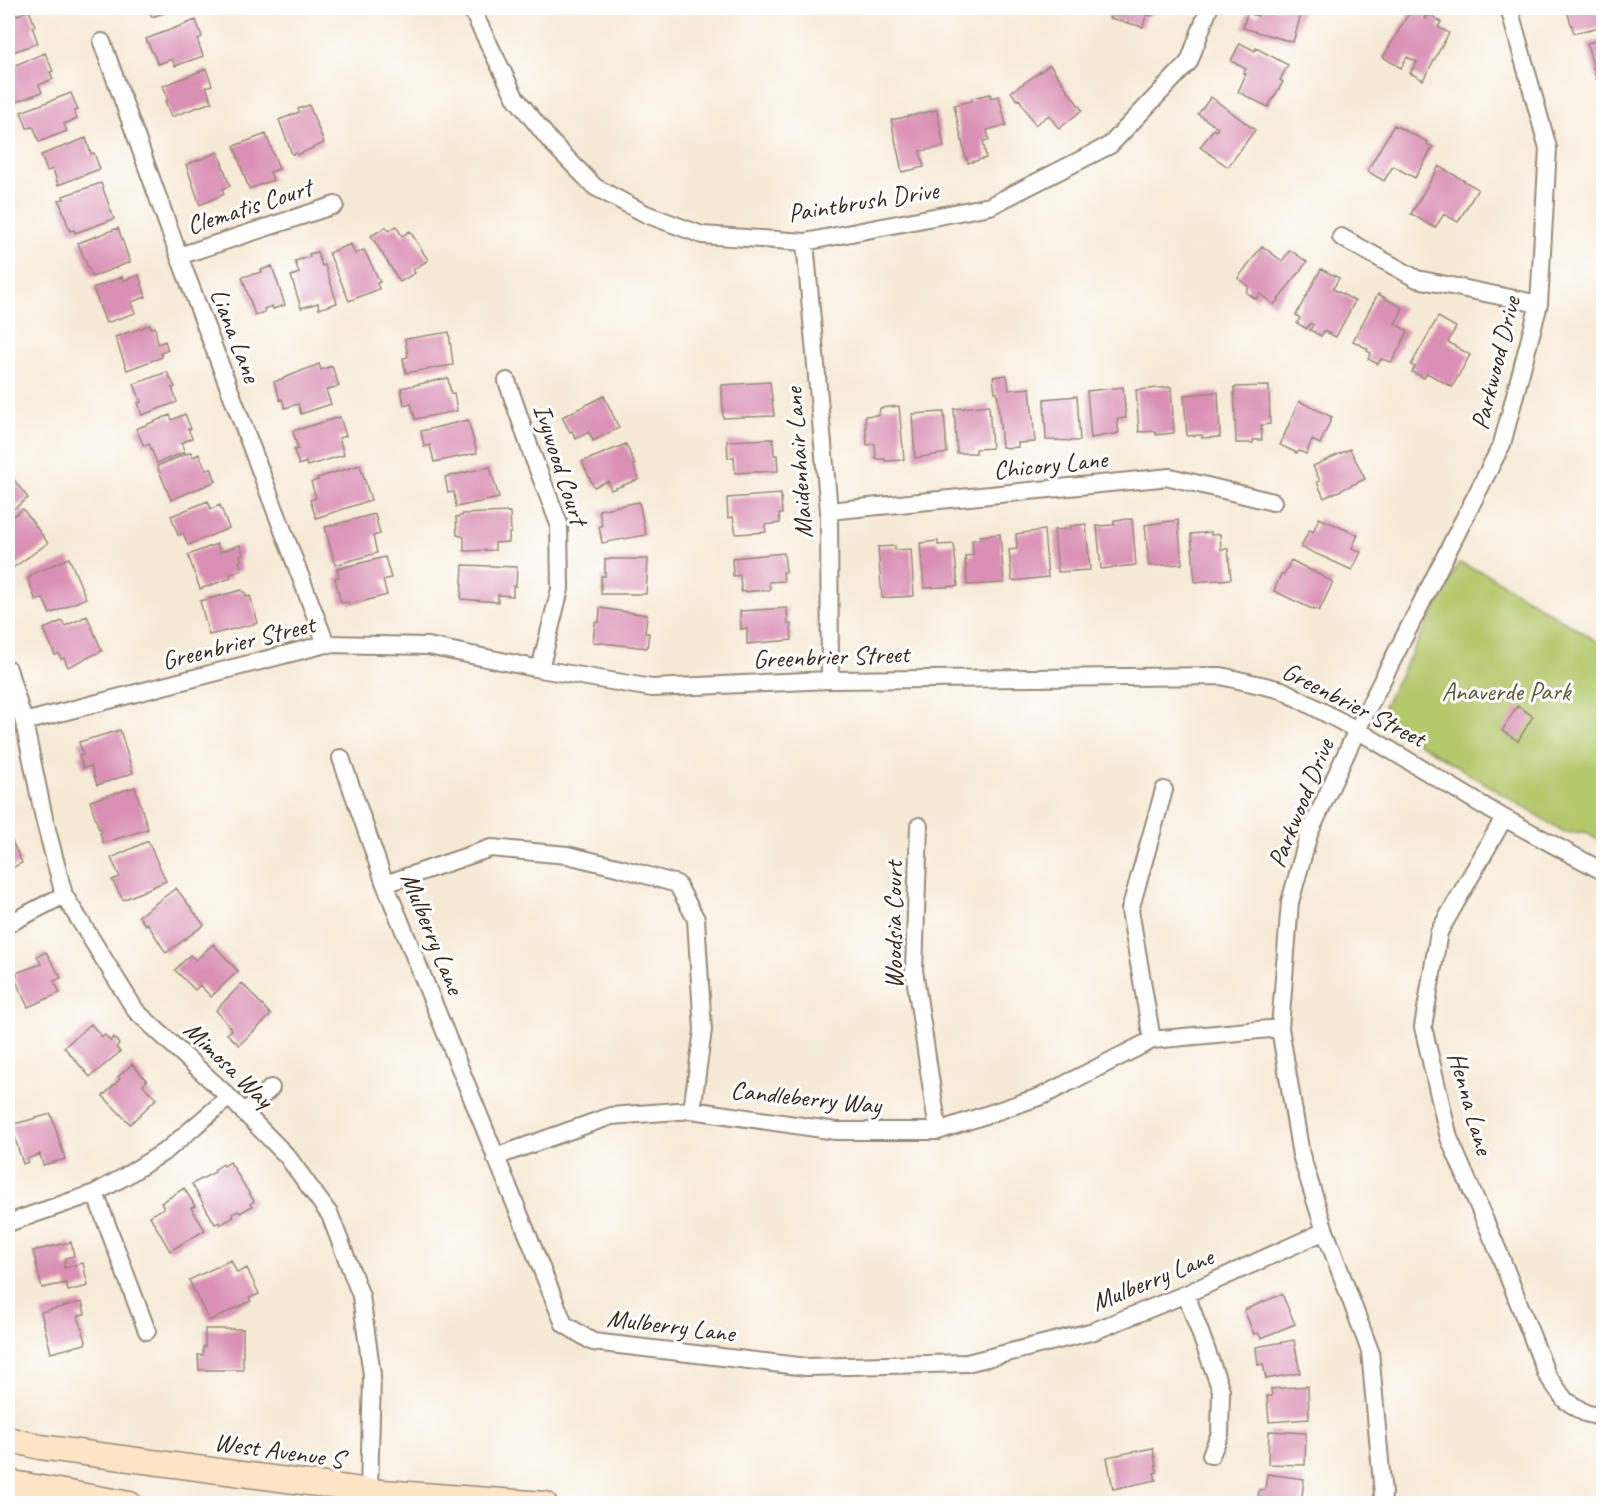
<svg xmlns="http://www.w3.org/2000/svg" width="1611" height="1511" font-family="Caveat,sans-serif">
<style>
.green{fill:#b4c86c;stroke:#787945;stroke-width:1.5}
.building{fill:#da90b4}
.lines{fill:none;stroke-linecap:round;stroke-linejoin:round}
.street-casing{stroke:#988a7a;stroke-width:20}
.secondary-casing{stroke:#988a7a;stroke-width:27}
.street{stroke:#fff;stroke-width:16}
.secondary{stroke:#ffe4c6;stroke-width:24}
.labels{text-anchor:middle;stroke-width:6;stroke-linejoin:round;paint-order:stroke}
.street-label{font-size:26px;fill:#3b2a1e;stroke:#fff}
.park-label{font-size:26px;fill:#5f5935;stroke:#fff}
</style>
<rect width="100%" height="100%" fill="#fff"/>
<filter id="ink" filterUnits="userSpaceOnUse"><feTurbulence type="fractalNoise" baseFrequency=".0167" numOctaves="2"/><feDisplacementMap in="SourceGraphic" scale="12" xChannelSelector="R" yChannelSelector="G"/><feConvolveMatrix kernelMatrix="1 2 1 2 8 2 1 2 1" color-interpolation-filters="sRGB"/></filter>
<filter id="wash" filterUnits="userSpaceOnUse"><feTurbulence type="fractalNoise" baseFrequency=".008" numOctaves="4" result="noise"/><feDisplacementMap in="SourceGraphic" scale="24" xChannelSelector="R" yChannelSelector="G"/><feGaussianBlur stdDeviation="1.35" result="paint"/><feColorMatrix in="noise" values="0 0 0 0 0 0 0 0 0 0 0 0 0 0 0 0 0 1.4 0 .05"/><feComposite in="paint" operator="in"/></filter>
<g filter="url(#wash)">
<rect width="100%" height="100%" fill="#f6ead6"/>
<path class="green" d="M1459,563L1487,574L1603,645V843L1585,832L1566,833L1394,728L1384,706Z"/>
<g id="blocks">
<path class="building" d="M148,8H178L152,17Z
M1112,8H1154L1152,16L1146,15L1143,27L1109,18Z
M1264,8H1303L1293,42L1243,28L1247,13L1258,16L1260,10L1263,11Z
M1416,8L1426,14L1424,18L1426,19L1429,14L1441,22L1438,27L1449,33L1423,80L1410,73L1417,62L1407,57L1401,68L1383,57L1410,11L1413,13Z
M1566,8H1604V26L1574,33Z
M29,10L35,26L32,27L38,43L8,54V19Z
M196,20L202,37L198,39V42L203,56L175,66L172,59L158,64L146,39Z
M1604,39V77L1596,79L1587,43Z
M1240,43L1255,51L1256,48L1288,65L1280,80L1283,82L1268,107L1238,92L1246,74L1243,73L1246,69L1231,61Z
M45,53L53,71L50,72L53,79L39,85L42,92L13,103L8,88V68Z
M1050,65L1082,110L1059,129L1049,115L1035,125L1019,99L1017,100L1011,92Z
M206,69L212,85L206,87L212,102L171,117L165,101L168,100L163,86Z
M71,93L78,110L74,111L77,119L64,124L67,131L39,142L34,128L33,127L27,128L21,112Z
M990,94L991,98L999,96L1006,125L987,130L989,140L983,141L986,158L968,163L967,158L966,159L954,105L972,101V98Z
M1211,97L1255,130L1228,167L1200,147L1214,129L1216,131L1218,128L1198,114Z
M309,105L324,143L297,155L296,153L292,154L279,120L299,112L298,109Z
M937,110L944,147L920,151L924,167L902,172L891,120Z
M1394,125L1428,142L1427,144L1433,147L1415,178L1393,166L1384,181L1367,171Z
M266,134L279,169L270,172L273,180L249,189L234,146Z
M86,138L91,154L94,153L100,169L58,185L53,169L47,171L41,155Z
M218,152L230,186L222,189L224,194L200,205L186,165Z
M1439,166L1478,189L1458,222L1444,214L1435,228L1411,214Z
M101,183L114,219L75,233L74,230L70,231L59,200L64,199L63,196Z
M396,226L402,236L410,231L428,260L413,270L415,273L400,282L371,236L386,227L389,231Z
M118,228L130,262L92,277L78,243Z
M351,244L355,254L364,250L380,282L377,283L379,289L349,301L329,253Z
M1262,246L1282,261L1290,250L1307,262L1274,305L1260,294L1256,299L1246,292L1249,287L1238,278Z
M317,252L322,266L325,265L337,303L319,309L318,303L301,308L291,276L299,273L295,261L310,257L309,254Z
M272,266L285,305L273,309L272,306L264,309L265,312L255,315L242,277L262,272L261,270Z
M1321,269L1339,278L1333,289L1355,301L1336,337L1324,331L1321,336L1310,330L1313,325L1310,323L1307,329L1297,323L1300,318L1296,315Z
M139,275L146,297L131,302L135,313L106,323L93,288L122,277L123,281Z
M1378,294L1403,308L1395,324L1408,331L1392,362L1381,359L1378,364L1368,359L1371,353L1367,351L1368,349L1353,341Z
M1438,317L1456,327L1448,342L1470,355L1452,387L1427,373L1424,378L1412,372L1415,367L1411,365Z
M150,325L151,328L155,327L158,344L165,341L168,350L161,353L162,357L127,370L115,337Z
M449,332L453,365L406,373L403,358L408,357L405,339Z
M319,364L321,370L332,366L339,386L326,390L331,404L301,414L298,404L285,408L282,399L280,400L274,382Z
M167,372L175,387L172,388L177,402L142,415L138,403L141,402L134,384Z
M1007,375L1009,390L1030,388L1035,442L1018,443V447L1010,448L1002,447L997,392H995L993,377Z
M448,378L451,394L454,393L457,411L415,419L411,403L404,405L401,388Z
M770,382L774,416L723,418L722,385Z
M1269,386L1270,424L1261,425L1262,440H1253V443H1236L1234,387Z
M1123,387L1126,418L1117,419L1119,433L1091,438L1087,391Z
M1171,387L1174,433L1156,435L1155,431L1139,432L1136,390Z
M1218,392L1220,437L1202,438V435L1187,436L1184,395Z
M604,396L619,428L593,441L589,432L576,439L572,431L570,432L562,417Z
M1077,396L1080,441L1046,440L1044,399Z
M1299,401L1332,417L1320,444L1312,440L1306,454L1299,451L1297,453L1280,445Z
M989,405L992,448L976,449V453H957L954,409Z
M899,406L904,460L885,461V459H876L875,444L867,445L865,416L879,415L880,408Z
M944,412L947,453L915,458L912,414Z
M185,414L191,429H188L192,438L181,443L185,452L157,463L149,444L144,446L136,429L170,415L172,420Z
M340,417L346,436L339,438L344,455L307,466L306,462L299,465L294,450L298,449L293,431Z
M468,420L477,453L434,462L430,445L424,447L421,431Z
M773,439L774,455H777L778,471L735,473L734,457L728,458L727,441Z
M626,444L635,465H633L639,479L611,490L608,481L594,487L582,462Z
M1350,449L1365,479L1324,498L1317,482L1320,481L1313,466Z
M191,452L193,457L199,454L206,470L211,468L216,481L171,500L157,466Z
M360,465L371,500L316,518L310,500L316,498L311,482L318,480L317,478Z
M490,467L499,498L456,507L454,492L448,493L445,477Z
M8,472L28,498L8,513Z
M781,494L782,514H779L780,523L765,525L766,532L736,534L733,517L728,518L727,498Z
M208,501L211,509L220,505L229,528L188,545L183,533L178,535L171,516Z
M639,502L646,535L602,543L599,526H602L599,510Z
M23,509L48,543L10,570L8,567V520Z
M510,512L511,533H509V542L495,543V550L464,551V537L457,535L456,517L462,516V514Z
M375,514L380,534L373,536L377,553L335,565L325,527Z
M1319,518L1358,535L1352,548L1361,552L1352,570L1301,547L1309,530L1313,532Z
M1132,519L1136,565L1101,569L1097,526L1114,525V520Z
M1178,520L1182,564L1149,566L1145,525Z
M1086,524L1090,570L1058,572L1054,530L1070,529V526Z
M1044,530L1048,577L1012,581L1009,550L1017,549L1016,534Z
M1211,532V535L1220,534L1221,549H1228L1231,579L1195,582L1191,534Z
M1000,534L1004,583L967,585L965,556L973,555L972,540L981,539L980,536Z
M938,541V545L954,544L958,586L924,588L920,543Z
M217,544L220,552L240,545L243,554L240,556L242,560L239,561L242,570L230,574L231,578L200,589L188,555Z
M895,546V550L911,549L914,596L882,598L878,547Z
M784,553L786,572H783L784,581L769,582L770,590L741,592L740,575L733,576L732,558Z
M385,557L391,578L383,580L387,595L349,605L348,602L341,603L335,578L339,577L337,569Z
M69,558L86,598L50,614L43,598L36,601L28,579L31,577L30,575Z
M605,559H648L646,594H601V576H605Z
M1291,560L1333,582L1319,611L1314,608V610L1274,591L1281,574L1284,575Z
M463,565L517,567L516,586H513V596L498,595V602L461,599Z
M242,590L243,592H245L247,597L250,596L258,623L209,635L200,601Z
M600,608L647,615L645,633H649L647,648L593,642L595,622H599Z
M787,608L788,624H791L792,640L747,644V628L741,629L740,611Z
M87,616L102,651L68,667L64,658L61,659L59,654L55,655L44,629L62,621L65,626Z
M1517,706L1533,716L1518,741L1502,731Z
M120,730L133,773L97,785L91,766L83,768L79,756L83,755L79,742Z
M135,787L148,829L103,843L100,833L102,832L101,828L99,829L90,801Z
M8,832L22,863L10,869L12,872L8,874Z
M148,841L166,881L123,900L112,880L120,877L111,858Z
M176,888L204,925L166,953L147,923L145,925L139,916Z
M213,944L238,971L211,997L200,985L195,990L175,970L190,955L196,960Z
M46,952L61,978L54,981L60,993L28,1007L14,977L17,976L16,973L41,964L37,956Z
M242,983L271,1015L239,1045L227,1034L232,1030L216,1010Z
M91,1024L102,1037L105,1035L110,1041L114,1037L119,1044L116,1047L120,1052L90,1077L64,1047Z
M132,1064L147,1081L143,1085L156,1099L130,1124L103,1096L120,1079L118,1077Z
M51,1114L65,1159L43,1165L40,1154L27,1159L28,1162L23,1164L11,1125Z
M230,1162L254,1201L250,1204L252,1206L240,1213L238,1211L232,1214L234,1217L220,1225L219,1222L215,1224L192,1184L215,1172L214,1170L223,1164L224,1166Z
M184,1188L195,1206L191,1208L205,1230L170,1251L150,1216L164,1208L161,1203Z
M71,1242L74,1256L65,1258L64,1268L83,1263L88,1286L68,1291L66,1283L42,1288L33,1251Z
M231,1260L237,1273L247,1268L259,1294L249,1298L251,1301L209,1321L189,1280Z
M1282,1294L1295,1324L1261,1338L1258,1333L1254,1334L1244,1310Z
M82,1302L85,1314L78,1316L86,1341L85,1344L51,1353L41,1312Z
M205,1329H243V1370H199L198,1355H203V1347H205Z
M1294,1340L1300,1373L1266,1379L1263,1364L1258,1365L1256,1347Z
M1308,1386L1309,1419L1269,1422L1267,1396H1272L1271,1389Z
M1269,1431L1306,1433L1305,1465L1268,1464Z
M1153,1448L1157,1472L1154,1473L1156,1480L1113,1489L1107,1457Z
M1267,1474L1304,1479L1301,1504H1260L1261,1498H1258L1259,1490H1265Z"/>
</g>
</g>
<g filter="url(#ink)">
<use href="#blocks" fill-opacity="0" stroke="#988a7a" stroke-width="1.5"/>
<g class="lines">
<defs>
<path id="street" d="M471,8L515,97L551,142L595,187L646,214L702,235L805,242L990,206L1110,145L1189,62L1209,8
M102,42L179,256L326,644
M1341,237L1417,279L1539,304
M805,242L829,511L830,680
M179,256L335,205
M507,381L532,454L559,524L560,589L540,669
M829,511L1170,477L1273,502
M8,669L24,722L44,818L64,895L136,1011L229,1097L287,1156L330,1215L361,1296L372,1375L369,1491L366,1504
M24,722L326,644L428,646L540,669L652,688L830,680L1221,676L1282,690L1357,730L1504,818L1604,872
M341,758L385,884L564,1324L593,1342L807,1367L967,1363L1094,1331L1186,1294L1325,1231
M1504,818L1439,932L1423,1027L1449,1138L1499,1253L1547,1375L1565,1400L1585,1413L1604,1418
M919,826L914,970L938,1131
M385,884L491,848L567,855L621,868L677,884L696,919L703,1030L692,1110
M8,924L64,895
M1152,1040L1130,910L1164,790
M244,1113L271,1088
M495,1157L611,1116L692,1110L836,1131H938L1042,1096L1152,1040L1280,1028
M95,1193L147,1331
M8,1223L95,1193L124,1177L167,1150L229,1097
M1186,1294L1221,1390L1220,1434L1211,1455
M1382,1504L1383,1494L1370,1351L1325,1231L1301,1155L1280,1028L1290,902L1309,834L1357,730L1502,444L1539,304L1548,148L1509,8"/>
<path id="secondary" d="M8,1439L40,1447L369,1491L545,1504
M8,1482L130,1504"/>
</defs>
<use href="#street" class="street-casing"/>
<use href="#secondary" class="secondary-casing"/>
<use href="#street" class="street"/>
<use href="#secondary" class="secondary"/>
</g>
</g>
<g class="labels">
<g class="street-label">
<text transform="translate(863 201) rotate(-9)" y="9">Paintbrush Drive</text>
<text transform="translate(249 206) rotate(-18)" y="9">Clematis Court</text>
<text transform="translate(236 335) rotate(69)" y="9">Liana Lane</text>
<text transform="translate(1495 363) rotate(-76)" y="9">Parkwood Drive</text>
<text transform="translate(798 463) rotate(-94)" y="9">Maidenhair Lane</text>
<text transform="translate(561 464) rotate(72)" y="9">Ivywood Court</text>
<text transform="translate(1050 464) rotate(-6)" y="9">Chicory Lane</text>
<text transform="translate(238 642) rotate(-14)" y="9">Greenbrier Street</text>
<text transform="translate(831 656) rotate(-2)" y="9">Greenbrier Street</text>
<text transform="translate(1354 704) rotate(27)" y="9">Greenbrier Street</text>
<text transform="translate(1300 803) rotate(-68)" y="9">Parkwood Drive</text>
<text transform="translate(893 925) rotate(-90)" y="9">Woodsia Court</text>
<text transform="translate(433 933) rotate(68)" y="9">Mulberry Lane</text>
<text transform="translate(229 1064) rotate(44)" y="9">Mimosa Way</text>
<text transform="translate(806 1097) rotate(6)" y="9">Candleberry Way</text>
<text transform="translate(1471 1103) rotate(74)" y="9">Henna Lane</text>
<text transform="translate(1152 1279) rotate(-22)" y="9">Mulberry Lane</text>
<text transform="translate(671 1325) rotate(7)" y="9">Mulberry Lane</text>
<text transform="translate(279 1450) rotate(8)" y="9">West Avenue S</text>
</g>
<g class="park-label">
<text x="1506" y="700">Anaverde Park</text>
</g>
</g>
<rect width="1611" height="1511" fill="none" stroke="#fff" stroke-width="30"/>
</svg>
